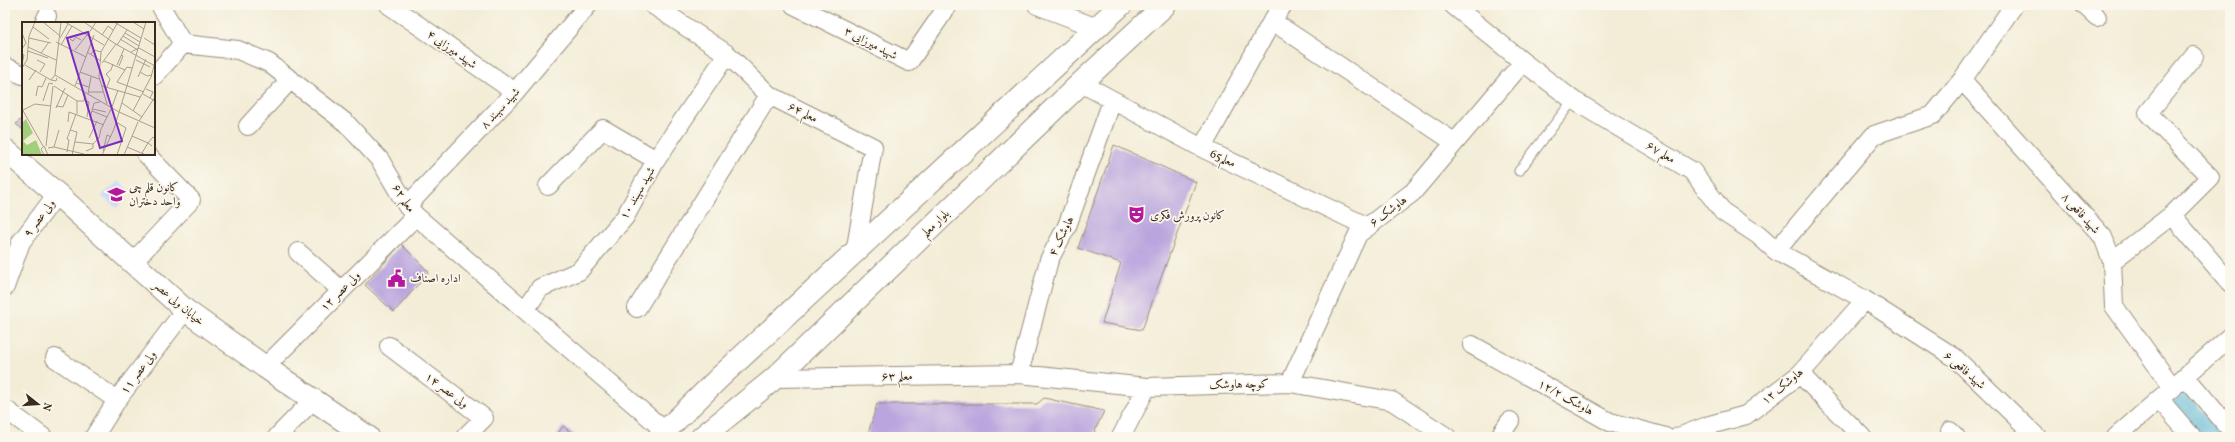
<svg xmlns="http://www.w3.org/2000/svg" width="2235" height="442" font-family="Vollkorn,Amiri,serif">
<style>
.built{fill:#cfdafa}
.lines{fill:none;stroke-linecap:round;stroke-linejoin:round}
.canal{stroke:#56b5d4;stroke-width:18}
.building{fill:#baa5de}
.service-casing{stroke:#978c7a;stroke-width:11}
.minor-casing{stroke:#978c7a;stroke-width:20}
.secondary-casing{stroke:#978c7a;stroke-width:24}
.primary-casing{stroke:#978c7a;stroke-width:24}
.service{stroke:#fff;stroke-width:9}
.minor{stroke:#fff;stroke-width:18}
.secondary{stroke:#fff;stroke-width:22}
.primary{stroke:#fff;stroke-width:22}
.labels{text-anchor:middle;stroke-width:3.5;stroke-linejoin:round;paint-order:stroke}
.street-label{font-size:12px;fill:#3b2a1e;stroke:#fbf7ec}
.poi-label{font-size:12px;fill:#3b2a1e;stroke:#fbf7ec;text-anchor:start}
.inset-road{fill:none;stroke:#a99f8d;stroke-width:1}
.view{fill:#7b2cbf;fill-opacity:0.15;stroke:#7b2cbf;stroke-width:2}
.inset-edge{fill:none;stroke:#3b2a1e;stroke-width:2}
</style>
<rect width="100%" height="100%" fill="#fbf7ec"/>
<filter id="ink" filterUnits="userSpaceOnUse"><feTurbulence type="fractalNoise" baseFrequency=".025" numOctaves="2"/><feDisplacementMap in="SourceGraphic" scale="8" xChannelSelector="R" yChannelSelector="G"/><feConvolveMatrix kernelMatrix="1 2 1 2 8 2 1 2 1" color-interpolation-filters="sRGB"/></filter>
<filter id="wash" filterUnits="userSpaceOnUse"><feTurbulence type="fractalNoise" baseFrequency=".012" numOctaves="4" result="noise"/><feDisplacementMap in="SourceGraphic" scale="16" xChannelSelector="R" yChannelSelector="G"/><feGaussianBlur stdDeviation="0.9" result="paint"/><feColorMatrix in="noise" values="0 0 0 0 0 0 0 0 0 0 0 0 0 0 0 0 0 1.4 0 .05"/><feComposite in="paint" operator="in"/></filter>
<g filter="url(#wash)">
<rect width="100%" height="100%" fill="#f3edd7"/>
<path class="built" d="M120,181L129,191L117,208L101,196Z"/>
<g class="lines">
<path class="canal" d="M2181,400L2213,437"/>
</g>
<g id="blocks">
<path class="building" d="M23,118V130L16,124Z
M1114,145L1196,182L1142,330L1102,323L1121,263L1078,248Z
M401,244L429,272L394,312L365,285Z
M1044,398L1104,411L1092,437H867L877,404H1037Z
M563,426L577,437H556Z"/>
</g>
</g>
<g filter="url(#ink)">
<use href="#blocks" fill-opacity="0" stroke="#978c7a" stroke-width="1"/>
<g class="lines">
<defs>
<path id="service" d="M1519,171L1573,100"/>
<path id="minor" d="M160,5L183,44L238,50L269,63L346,123L380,160L407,206L416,216L665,431
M389,5L515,92
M653,5L727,54L769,95L873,147L855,253
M794,5L909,62L947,7
M1037,5L1097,28
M1453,5L1523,62L1573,100L1692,171L1723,212L1758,235L1776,251L1865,300L1954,357L2037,437
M2084,5L2097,17
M1272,21L1454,142
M44,23L47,16
M5,67L23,75
M154,76L183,44
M1962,80L2103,237L2112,261L2114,306L2173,388
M1081,83L1202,148L1368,227
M248,126L290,80
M1202,148L1272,21L1283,5
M548,186L603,129L656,160
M407,206L515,92L588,5
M2172,215L2230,283
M1776,251L1874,135L1933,115L1962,80L2014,5
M298,252L341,290
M2112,261L2172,215L2210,177L2148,113L2194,56
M133,262L191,200L146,154
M5,287L21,242L57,194
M637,308L769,95
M526,309L540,288L579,271L625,217L656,160L727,54
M1472,345L1610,422L1665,437
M389,346L484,418L465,437
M55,358L117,400
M265,367L416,216
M1019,374L1049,260L1067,226L1112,101
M1800,374L1862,437
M2185,376L2230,429
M775,378L1019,374L1147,387L1290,383L1392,401L1447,437
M1290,383L1358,234L1413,192L1523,62
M2159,399L2192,437
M5,409L43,437
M1950,431L1956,437
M94,437L117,400L185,310
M277,437L313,400
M1121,437L1147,387
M1499,437L1510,421
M1678,437L1710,425L1746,415L1800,374L1865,300
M2116,437L2230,337"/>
<path id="secondary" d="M5,150L57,194L185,310L265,367L368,437"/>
<path id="primary" d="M659,437L720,377L1121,5
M702,437L775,378L1081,83L1165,5"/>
</defs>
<use href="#service" class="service-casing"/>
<use href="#minor" class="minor-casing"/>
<use href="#secondary" class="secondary-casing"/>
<use href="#primary" class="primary-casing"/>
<use href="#service" class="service"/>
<use href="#minor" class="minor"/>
<use href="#secondary" class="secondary"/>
<use href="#primary" class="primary"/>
</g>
</g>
<defs>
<symbol id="school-bare" viewBox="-9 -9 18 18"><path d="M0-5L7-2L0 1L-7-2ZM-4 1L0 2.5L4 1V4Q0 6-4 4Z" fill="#b5179e" stroke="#fbf7ec" stroke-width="2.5" paint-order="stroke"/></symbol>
<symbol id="theatre-bare" viewBox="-9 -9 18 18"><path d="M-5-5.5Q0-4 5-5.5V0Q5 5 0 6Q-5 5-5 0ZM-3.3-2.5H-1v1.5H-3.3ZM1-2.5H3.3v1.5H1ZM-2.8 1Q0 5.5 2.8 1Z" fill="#b5179e" stroke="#fbf7ec" stroke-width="2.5" paint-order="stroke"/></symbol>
<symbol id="civic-bare" viewBox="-9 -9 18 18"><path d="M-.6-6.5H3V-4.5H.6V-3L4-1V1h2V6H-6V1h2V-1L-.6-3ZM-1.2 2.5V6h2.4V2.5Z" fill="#b5179e" stroke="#fbf7ec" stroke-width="2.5" paint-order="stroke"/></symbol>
</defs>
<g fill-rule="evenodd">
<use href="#school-bare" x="104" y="182" width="25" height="25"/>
<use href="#theatre-bare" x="1124" y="202" width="25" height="25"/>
<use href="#civic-bare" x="384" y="266" width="25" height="25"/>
</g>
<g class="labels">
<g class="street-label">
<text transform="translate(871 43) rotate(27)" y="4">شهید میرزایی ۳</text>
<text transform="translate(452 49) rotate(35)" y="4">شهید میرزایی ۴</text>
<text transform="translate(500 108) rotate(-47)" y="4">شهید سهبند ۸</text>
<text transform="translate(803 112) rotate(26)" y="4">معلم ۶۴</text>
<text transform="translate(1661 152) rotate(31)" y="4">معلم ۶۷</text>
<text transform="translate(1223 158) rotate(25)" y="4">معلم65</text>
<text transform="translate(637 193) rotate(-60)" y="4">شهید سهبند ۱۰</text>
<text transform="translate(404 198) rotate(56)" y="4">معلم ۶۲</text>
<text transform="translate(1388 211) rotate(-37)" y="4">هاوشک ۶</text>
<text transform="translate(2081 213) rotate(48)" y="4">شهید فاقعی ۸</text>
<text transform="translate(39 218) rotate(-53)" y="4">ولی عصر ۹</text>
<text transform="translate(935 223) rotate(-44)" y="4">بلوار معلم</text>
<text transform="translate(1061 236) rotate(-64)" y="4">هاوشک ۴</text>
<text transform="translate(340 291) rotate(-45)" y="4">ولی عصر ۱۲</text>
<text transform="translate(179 303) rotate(40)" y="4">خیابان ولی عصر</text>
<text transform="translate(1965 370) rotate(41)" y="4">شهید فاقعی ۶</text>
<text transform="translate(138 372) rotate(-53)" y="4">ولی عصر ۱۱</text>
<text transform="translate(897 376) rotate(-1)" y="4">معلم ۶۳</text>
<text transform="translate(1239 384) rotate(-1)" y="4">کوچه هاوشک</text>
<text transform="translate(1782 386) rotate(-39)" y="4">هاوشک ۱۲</text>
<text transform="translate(447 390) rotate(37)" y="4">ولی عصر ۱۴</text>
<text transform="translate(1566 397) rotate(29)" y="4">هاوشک ۱۲/۲</text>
</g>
<g class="poi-label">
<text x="129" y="191">کانون قلم چی<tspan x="129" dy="14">واحد دختران</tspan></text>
<text x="1150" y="219">کانون پرورش فکری</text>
<text x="410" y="282">اداره اصناف</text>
</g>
</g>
<g transform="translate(22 22)">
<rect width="133" height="133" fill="#f3edd7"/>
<path d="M4,97L11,111L1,119L5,123L14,118L20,133H0V101Z" fill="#a3cf7c"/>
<path class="inset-road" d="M21,0L37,13M43,0L82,23M62,0L92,21L133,44M92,0L119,16M111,0L122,7M11,5L27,17M0,11L4,21L0,27M103,11L118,20M80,13L86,4L91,8M65,14L74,0M101,14L117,24M7,16L29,21M38,16L46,2M122,16L133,23M48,17L51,19L54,15L59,18M98,17L116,28M34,20L64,35M39,23L50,4M95,23L105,8M6,25L34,38M53,28L65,13M6,29L26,36M65,30L79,39M109,30L117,26L133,35M19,31L27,20M69,32L72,28L79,30M15,38L23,42L18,50M114,38L128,45M82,39L103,48M80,41L94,22M0,42L2,33L0,31M3,43L29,58M95,43L102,27M97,44L101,34L99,33M0,46L5,38L7,14L13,0M110,46L105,45L95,60L122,70M58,50L77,57M118,50L125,54L130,53M33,53L39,0M116,55L124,37M35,56L34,59L29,58L33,53L97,90L133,106M7,58L14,48M54,61L67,65M32,64L55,79H62L63,72M53,64L72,13M80,64L118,75M85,65L88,57L84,52L89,48L91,42M124,67L131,70L128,76M66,70H81M66,72L69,55M121,72L133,79M14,74L16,64L20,65L24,56M21,79L27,61L31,62M64,79L67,80L65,95M100,81L120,95M85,82L77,55L79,30L96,0M34,84L41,85L46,73M90,85L96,68M34,86L43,66M0,87L21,124M71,87L84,90M1,88L13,82L29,84M70,89L85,95M111,89L129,55L133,40M55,92V79M68,96L72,81L78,80M117,99L133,75M46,100L47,90L82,103M94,100L104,106L95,133M48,108L55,110L50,133M110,114L126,121L120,131M67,116L75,99M53,120L71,122M24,124L31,64M130,124L126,121L131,115L133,117M32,125L37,108M105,125L124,133M26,126L32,125L62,132M64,129L71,126V122L77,116L79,107L89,87M81,129L85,113L89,115M45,130L47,118L45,117L54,92M22,133L19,127L22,124L26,133M80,133L92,107L124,0M102,133L116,100"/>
<path class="view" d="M66,10L100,119L78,126L45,16Z"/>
<rect width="133" height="133" class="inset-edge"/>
</g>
<rect width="2235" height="442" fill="none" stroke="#fbf7ec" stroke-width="20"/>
<g transform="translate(38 404) rotate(107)" stroke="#fbf7ec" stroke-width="3" paint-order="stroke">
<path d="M0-3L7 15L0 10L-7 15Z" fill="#3b2a1e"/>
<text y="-6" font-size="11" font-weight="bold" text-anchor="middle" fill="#3b2a1e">N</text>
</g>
</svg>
